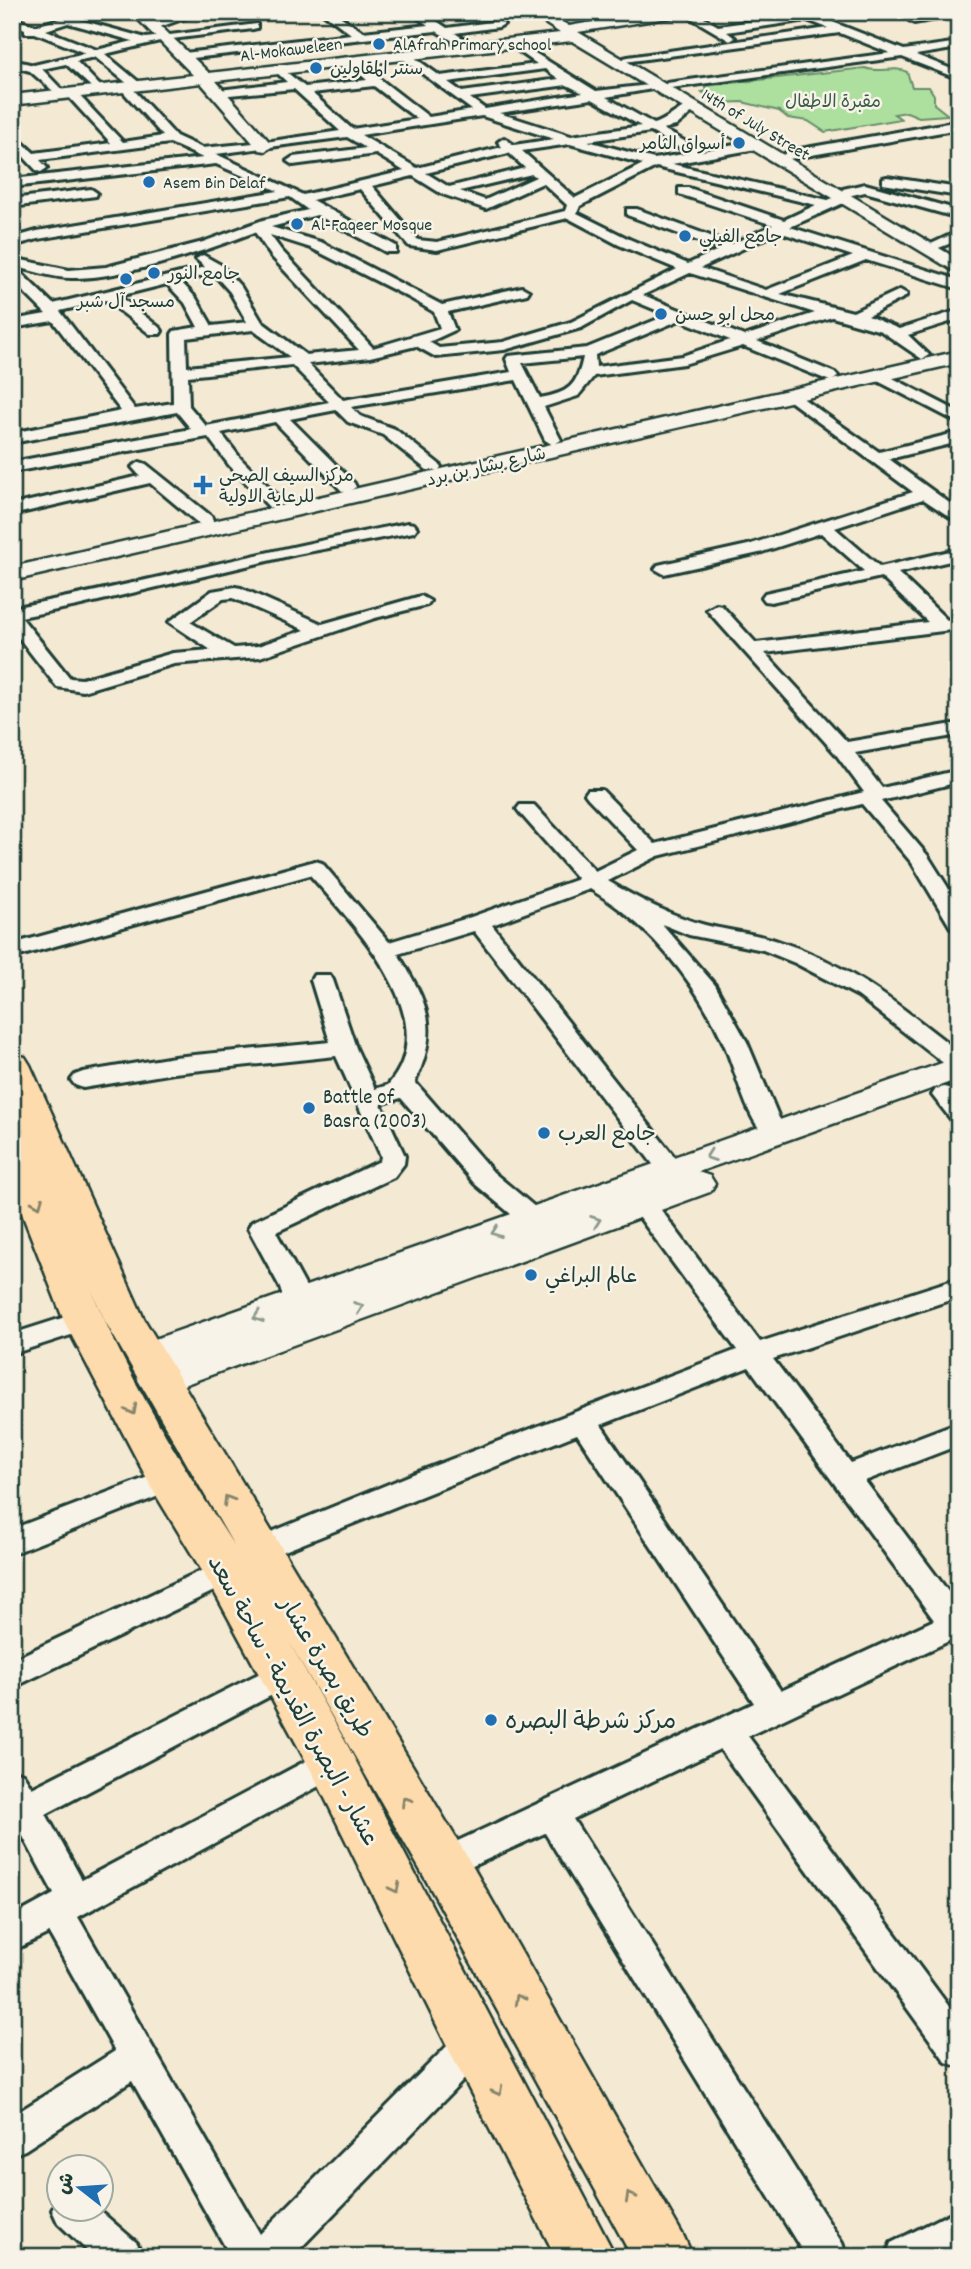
<svg xmlns="http://www.w3.org/2000/svg" width="971" height="2269" font-family="Dekko,'Playpen Sans Arabic',sans-serif">
<style>
.green{fill:#addf9f;stroke:#668e6a;stroke-width:2}
.lines{fill:none;stroke-linecap:round;stroke-linejoin:round}
.street-casing{stroke:#1f3d34;stroke-width:6}
.secondary-casing{stroke:#1f3d34;stroke-width:5}
.primary-casing{stroke:#1f3d34;stroke-width:5}
.street{fill:#f7f3e8;fill-rule:evenodd}
.secondary{fill:#f7f3e8;fill-rule:evenodd}
.primary{fill:#fedbac;fill-rule:evenodd}
.oneway{stroke:#8b988e}
.oneway2{stroke:#83846a}
.poi-dot{fill:#1f6fb2;stroke:#f7f3e8;stroke-width:2.5}
.labels{text-anchor:middle;stroke-width:5;stroke-linejoin:round;paint-order:stroke}
.far-poi-label{font-size:18px;fill:#1f3d34;stroke:#f7f3e8;text-anchor:start}
.far-street-label{font-size:18px;fill:#1f3d34;stroke:#f7f3e8}
.far-park-label{font-size:18px;fill:#3b5d49;stroke:#f7f3e8}
.poi-label{font-size:21px;fill:#1f3d34;stroke:#f7f3e8;text-anchor:start}
.near-street-label{font-size:24px;fill:#1f3d34;stroke:#f7f3e8}
.near-poi-label{font-size:24px;fill:#1f3d34;stroke:#f7f3e8;text-anchor:start}
</style>
<rect width="100%" height="100%" fill="#f4e9d3"/>
<filter id="ink" filterUnits="userSpaceOnUse"><feTurbulence type="fractalNoise" baseFrequency=".0143" numOctaves="2"/><feDisplacementMap in="SourceGraphic" scale="14" xChannelSelector="R" yChannelSelector="G"/><feConvolveMatrix kernelMatrix="1 2 1 2 8 2 1 2 1" color-interpolation-filters="sRGB"/></filter>
<g filter="url(#ink)">
<path class="green" d="M865,68C879,74 894,65 907,72L912,87H929L934,95V104L948,115L919,117L907,112L894,114L901,119L825,132L808,121L788,118L779,111L742,102L720,103L702,92L708,91L704,86Z"/>
<g class="lines">
<defs>
<path id="street" d="M83,12H100L80,20L146,38L257,24V28L253,29L164,40L105,54L141,84V88H132L176,136L202,148L265,142L340,131L294,89L219,96L213,93L219,90L287,82L273,69L279,66L305,87L367,80L344,61L354,59L429,117L472,110L400,57V53H408L440,76L537,64L510,45L508,43L514,40L596,91L658,84V88L606,97L654,124C669,120 683,103 695,104V110L676,126L663,129L702,151L756,141L762,145L756,149L672,164L828,200L843,194V189L865,184L959,210V218L865,192L848,196V201L790,227L959,280V289L866,260L780,294L853,312L900,290L907,294L905,297L868,316L899,329L959,310V319L908,335L929,355L922,359L881,331L832,317L757,341L835,373L838,376L835,379L830,381L743,346L684,364L594,376L578,396L544,407L561,440L553,445L545,440L516,380L351,407L360,416L395,429L439,464L441,467L439,470H427L383,435L348,422L336,410L290,419L354,483L356,487L348,492L342,491L275,422L221,433L241,459L281,499L283,503L275,508L269,507L229,465L208,437L12,472V462L191,429L177,412L12,443V433L121,411L53,321L12,328V320L46,314L12,280V268L17,269L53,304L205,267L196,259L203,255L221,265L241,287L262,322L306,355L359,350L271,256L255,232C205,251 123,279 71,278C52,278 31,270 12,266V258L69,270L106,267L203,242L263,220L308,210L290,197L38,239L12,246V238L37,231L278,191L216,164L12,187V179L203,158L170,143L40,160L47,168L41,172L37,171L12,144V133L34,153L111,143L67,95L65,93L71,90L75,91L123,142L163,136L119,87L128,84L95,57L76,61L104,90L98,93L66,64L42,69L66,94L60,97L30,71L12,66V60L34,65L85,53L35,33H25V29L12,24V17L36,26ZM68,23L133,41L97,50L46,30ZM545,69L559,79L462,92L448,82ZM567,85L583,93L485,109L470,98ZM374,86L417,119L352,129L312,93ZM592,99L641,126L571,136L499,113ZM482,116L554,139L514,145L504,138L498,142L502,147L417,168L361,135ZM651,132L689,153L654,159L588,141ZM347,137L366,148L293,157L287,161L293,165L376,154L404,171L303,195L216,154ZM570,144L643,164L575,198L522,151ZM509,153L525,168L449,187L426,173ZM656,167L816,205L784,220L689,188H679V194L773,225L732,244L637,209H627V215L720,249L688,264L629,239L577,213L580,206ZM532,174L536,177L485,200L460,191ZM413,176L442,194L486,209L543,183L567,205L565,211L437,242L418,240L372,186ZM360,189L409,246L437,250L568,218L619,245L677,269L571,322L503,342L439,348L429,342L455,330L448,312L527,294L529,291L522,287L442,305L321,242L271,227L317,215L386,252H396V246L312,200ZM779,232L853,256L766,290L701,268ZM270,235L311,248L410,298L434,312L440,328L373,348L281,250ZM213,273L230,292L247,322L212,326L196,298L180,281ZM690,273L815,313L744,336L643,295ZM167,284L185,303L198,327L174,331L172,334L173,403L135,409L60,311L106,300L150,334H160L162,331L160,328L119,296ZM632,300L668,315L587,348L508,356L506,359L511,372L343,400L308,364L370,357L416,346L436,357L504,350L581,328ZM680,320L730,340L682,356L596,367L595,355ZM253,330L290,357L187,367L186,338ZM583,357C577,386 569,393 540,398L522,363ZM292,365L329,402L206,426L189,406L188,376Z
M185,12H202L157,28L148,26Z
M322,12H334L363,32L428,25L410,12H423L447,28L499,21L504,24L499,27L455,33L474,46L476,48L470,51L436,31L184,59L178,56L184,53L351,34Z
M681,12H694L718,26L796,15L792,12H807L904,50L959,42V48L916,55L959,72V79L902,57L671,88L665,85L667,83L890,53L840,33L624,62V58L628,57L828,28L807,20L727,32L735,38L730,41Z
M940,12H959V15L914,23L909,20Z
M959,121V129L789,159L783,155L789,151Z
M887,177L959,188V196L883,184V178Z
M91,189L97,193L96,196L12,207V199Z
M959,231V240L936,249L929,245Z
M877,370L959,412V423L872,378L869,375L872,372Z
M791,390L879,452L959,432V442L889,459L959,510V523L923,499L835,528L880,567L959,549V559L898,573L947,620L959,619V629L765,653L847,742L959,723V735L855,753L882,788L959,770V782L881,801L928,856L959,905V930L951,928L912,863L862,804L658,856L608,881C638,899 671,916 705,925C729,931 754,933 778,941C850,964 900,1006 959,1052V1072L951,1069L858,996L795,963L763,950L689,935L662,924L715,985L747,1042L779,1118L790,1132L787,1138C775,1141 767,1138 759,1128C745,1110 734,1067 724,1044C696,981 649,924 590,889L492,925L680,1164L683,1170L680,1176L671,1178L662,1176L474,931L398,954C428,1003 440,1028 415,1082L493,1172L542,1213L546,1219L542,1225L533,1228L524,1225L475,1184L401,1098L381,1104L405,1156L404,1164L394,1177L276,1232L306,1287L309,1303L305,1310L296,1313L287,1310L280,1287L248,1228L252,1222L380,1161L381,1156L336,1056L174,1073L83,1088L75,1085L71,1080L75,1075L83,1072L174,1057L330,1042L311,980L314,975H330L333,980L356,1048L375,1089L388,1085C447,1019 352,923 310,875L12,958V944L315,861L322,863L389,942L471,917L578,879L520,813L517,809L520,805H534L595,871L638,850L588,798L585,794L588,790H602L655,844L864,792L835,753L707,610L716,605L722,606L756,643L928,622L881,577L771,602L765,601L762,597L765,593L864,571L821,533L759,553L664,574L655,569L658,565L748,545L913,492L786,398L783,395Z
M140,462L146,464L211,516L213,520L211,524H199L150,483L12,515V505L140,476L132,467Z
M408,523L414,524L417,528L414,532L297,554L77,606L21,617L70,678L82,679L173,653L211,650L169,622L212,591L235,587L241,588L322,624L421,596L430,601L427,605L375,618L260,657L174,664L83,691L57,687L12,629V608C145,583 275,548 408,523ZM233,598L305,630L258,646L234,648L190,622L223,599Z
M944,1087L952,1089L959,1096V1120L950,1118L932,1095L936,1089Z
M643,1195L652,1198L760,1342L959,1278V1297L773,1359L851,1463L959,1422V1445L865,1481L959,1606V1643L951,1640L748,1736L959,2020V2067L946,2062L720,1749L573,1819L842,2243L847,2257H806L545,1833L444,1879L432,1875L427,1864L432,1853L754,1703L577,1434L257,1562L247,1558L242,1550L247,1542L418,1472L737,1350L634,1210L630,1204L634,1198ZM749,1367L934,1620L781,1691L601,1425Z
M84,1311L93,1314L97,1321L93,1328L12,1354V1334Z
M169,1469L179,1472L183,1480L179,1488L12,1554V1529Z
M226,1559L237,1562L241,1571L237,1580L12,1688V1660Z
M284,1661L295,1665L300,1674L295,1683L46,1814L82,1880L321,1753L332,1749L343,1753L348,1763L343,1773L78,1917L260,2234L461,2032L474,2027L487,2032L492,2044L487,2056L292,2257H231L132,2081L25,2150L12,2155V2116L115,2051L49,1933L12,1951V1917L54,1894L12,1816V1770L23,1774L32,1788Z
M60,2196V2210H99L137,2243L142,2257H94L58,2223L52,2210Z
M959,2209V2249L944,2257H886L891,2243Z"/>
<path id="secondary" d="M131,12H146L209,73L560,33L528,12H546L569,26L650,12H687L680,16L578,32L959,260V274L572,41L216,81L273,146L265,151L259,150L201,83L12,105V95L193,75Z
M959,351V363L12,581V567Z
M959,1057V1079L698,1172L710,1176L715,1184L710,1192L170,1390L157,1394L144,1390L138,1380L144,1370L132,1367L127,1357L132,1347Z"/>
<path id="primary" d="M12,1054L25,1057L30,1065L144,1319L462,1848L684,2237L693,2257H632L426,1880L288,1640L349,1748L616,2257H556L455,2062L315,1778L210,1584L154,1492L64,1321L12,1188V1128L23,1131L12,1107ZM91,1289L105,1321L234,1546C182,1464 128,1379 91,1289Z"/>
</defs>
<use href="#street" class="street-casing"/>
<use href="#secondary" class="secondary-casing"/>
<use href="#primary" class="primary-casing"/>
<use href="#street" class="street"/>
<use href="#secondary" class="secondary"/>
<use href="#primary" class="primary"/>
</g>
<defs><path id="oneway-chevron" d="M-2-3.5L2.5 0L-2 3.5" fill="none" stroke-width="1.6" stroke-linecap="round" stroke-linejoin="round" transform="scale(1.75)"/></defs>
<g class="oneway">
<use href="#oneway-chevron" transform="translate(710 1156) rotate(160)"/>
<use href="#oneway-chevron" transform="translate(596 1221) rotate(-20)"/>
<use href="#oneway-chevron" transform="translate(496 1232) rotate(160)"/>
<use href="#oneway-chevron" transform="translate(359 1307) rotate(-20)"/>
<use href="#oneway-chevron" transform="translate(258 1317) rotate(160)"/>
</g>
<g class="oneway2">
<use href="#oneway-chevron" transform="translate(38 1203) rotate(68)"/>
<use href="#oneway-chevron" transform="translate(132 1410) rotate(62)"/>
<use href="#oneway-chevron" transform="translate(228 1500) rotate(-121)"/>
<use href="#oneway-chevron" transform="translate(406 1801) rotate(-121)"/>
<use href="#oneway-chevron" transform="translate(395 1888) rotate(63)"/>
<use href="#oneway-chevron" transform="translate(519 1999) rotate(-119)"/>
<use href="#oneway-chevron" transform="translate(498 2091) rotate(62)"/>
<use href="#oneway-chevron" transform="translate(630 2197) rotate(-119)"/>
</g>
</g>
<g class="poi-dot">
<circle cx="379" cy="44" r="7"/>
<circle cx="316" cy="68" r="7"/>
<circle cx="739" cy="143" r="7"/>
<circle cx="149" cy="182" r="7"/>
<circle cx="297" cy="224" r="7"/>
<circle cx="685" cy="236" r="7"/>
<circle cx="154" cy="273" r="7"/>
<circle cx="126" cy="279" r="7"/>
<circle cx="661" cy="314" r="7"/>
<path d="M199.5 474.5h7v7h7v7h-7v7h-7v-7h-7v-7h7z"/>
<circle cx="309" cy="1108" r="7"/>
<circle cx="544" cy="1133" r="7"/>
<circle cx="531" cy="1275" r="7"/>
<circle cx="491" cy="1720" r="7"/>
</g>
<g class="labels">
<g class="far-poi-label">
<text x="393" y="50">AlAfrah Primary school</text>
<text x="330" y="74">سنتر المقاولين</text>
<text x="725" y="149" text-anchor="end">أسواق الثامر</text>
<text x="163" y="188">Asem Bin Delaf</text>
<text x="311" y="230">Al-Faqeer Mosque</text>
<text x="699" y="242">جامع الفيلي</text>
<text x="168" y="279">جامع النور</text>
<text x="126" y="307" text-anchor="middle">مسجد آل شبر</text>
<text x="675" y="320">محل ابو حسن</text>
<text x="219" y="481">مركز السيف الصحي<tspan x="219" dy="21">للرعاية الاولية</tspan></text>
</g>
<g class="far-street-label">
<text transform="translate(291 49) rotate(-7)" y="6">Al-Mokaweleen</text>
<text transform="translate(756 124) rotate(31)" y="6">14th of July Street</text>
<text transform="translate(486 466) rotate(-13)" y="6">شارع بشار بن برد</text>
</g>
<g class="far-park-label">
<text x="833" y="107">مقبرة الاطفال</text>
</g>
<g class="poi-label">
<text x="323" y="1103">Battle of<tspan x="323" dy="24">Basra (2003)</tspan></text>
<text x="558" y="1140">جامع العرب</text>
<text x="545" y="1282">عالم البراغي</text>
</g>
<g class="near-street-label">
<text transform="translate(327 1667) rotate(59)" y="8">طريق بصرة عشار</text>
<text transform="translate(294 1700) rotate(61)" y="8">عشار - البصرة القديمة - ساحة سعد</text>
</g>
<g class="near-poi-label">
<text x="505" y="1728">مركز شرطة البصره</text>
</g>
</g>
<rect width="971" height="2269" fill="none" stroke="#f7f3e8" stroke-width="42"/>
<rect x="21" y="21" width="929" height="2227" fill="none" stroke="#1f3d34" stroke-width="2.5" filter="url(#ink)"/>
<g transform="translate(80 2188) rotate(287)"><circle r="33" fill="#f7f3e8" stroke="#a1aaa0" stroke-width="2"/>
<path d="M0-5L12 26L0 18L-12 26Z" fill="#1f6fb2"/>
<text y="-10" font-size="19" font-weight="bold" text-anchor="middle" fill="#1f3d34">ش</text>
</g>
</svg>
